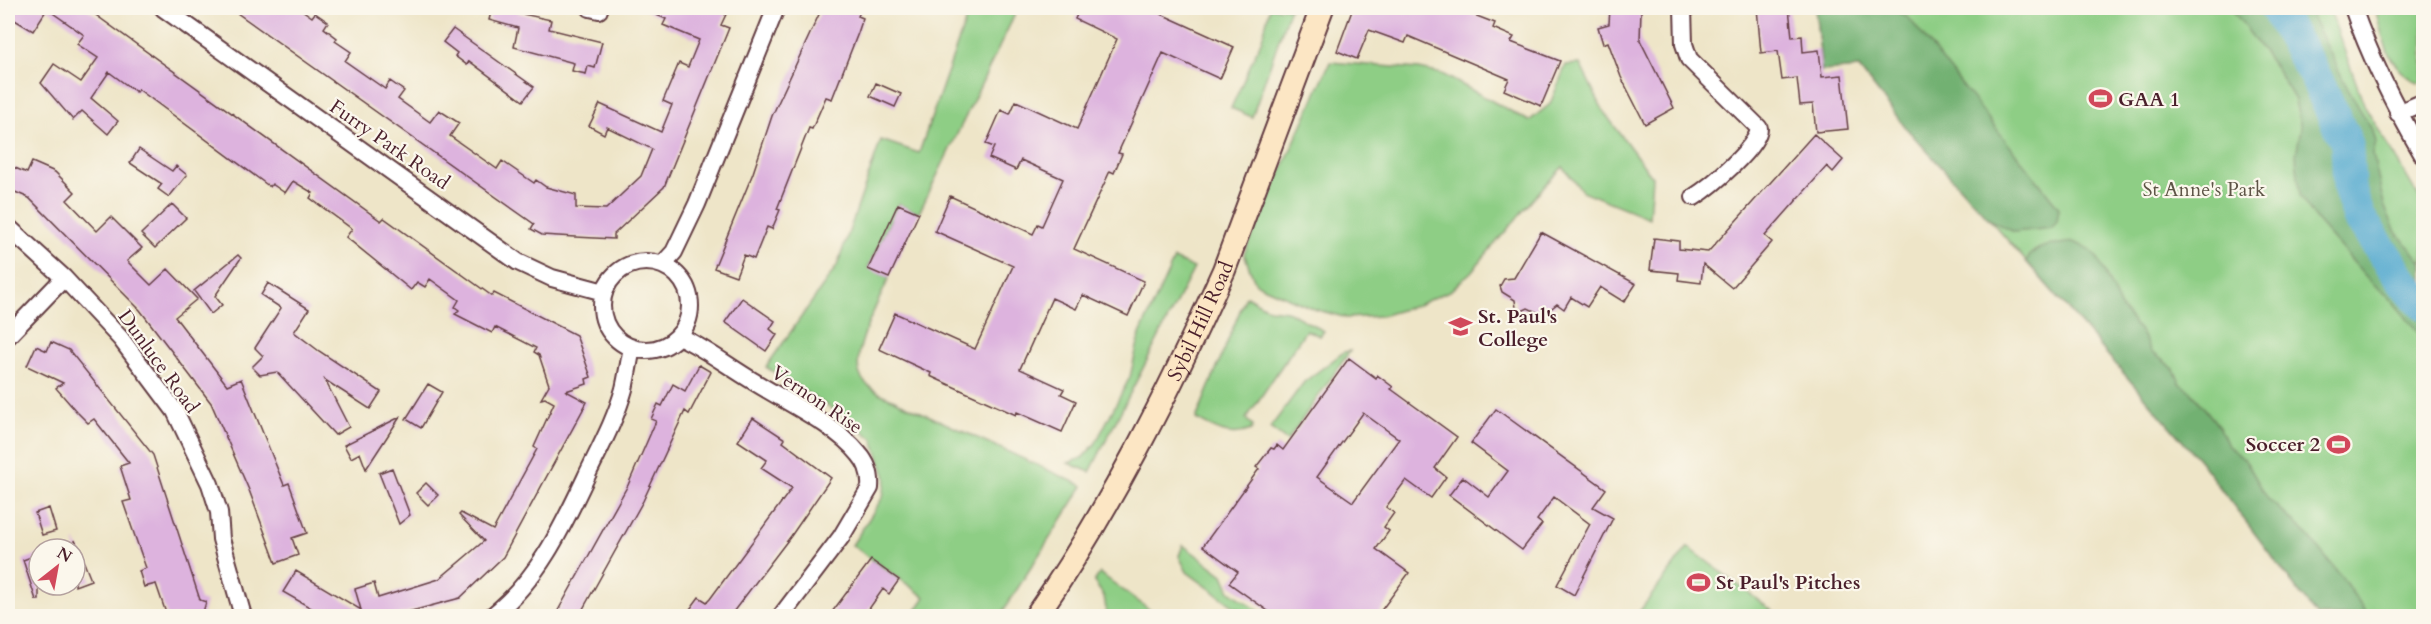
<svg xmlns="http://www.w3.org/2000/svg" width="2431" height="624" font-family="Cardo,serif">
<style>
.green{fill:#8ece85;stroke:#6c7658;stroke-width:1.5}
.forest{fill:#72b172;stroke:#5e684e;stroke-width:1.5}
.lines{fill:none;stroke-linecap:round;stroke-linejoin:round}
.river{stroke:#52a9cf;stroke-width:33}
.building{fill:#ddb3de;fill-rule:evenodd}
.minor-casing{stroke:#633d43;stroke-width:20}
.secondary-casing{stroke:#633d43;stroke-width:26}
.minor{stroke:#fff;stroke-width:16}
.secondary{stroke:#fce6c4;stroke-width:22}
.labels{text-anchor:middle;stroke-width:4.5;stroke-linejoin:round;paint-order:stroke}
.poi-label{font-size:20px;font-weight:bold;fill:#4a1f2b;stroke:#fbf7ec;text-anchor:start}
.street-label{font-size:20px;fill:#4a1f2b;stroke:#fbf7ec}
.park-label{font-size:20px;fill:#5e5446;stroke:#fbf7ec}
</style>
<rect width="100%" height="100%" fill="#fbf7ec"/>
<filter id="ink" filterUnits="userSpaceOnUse"><feTurbulence type="fractalNoise" baseFrequency=".0167" numOctaves="2"/><feDisplacementMap in="SourceGraphic" scale="12" xChannelSelector="R" yChannelSelector="G"/><feConvolveMatrix kernelMatrix="1 2 1 2 8 2 1 2 1" color-interpolation-filters="sRGB"/></filter>
<filter id="wash" filterUnits="userSpaceOnUse"><feTurbulence type="fractalNoise" baseFrequency=".008" numOctaves="4" result="noise"/><feDisplacementMap in="SourceGraphic" scale="24" xChannelSelector="R" yChannelSelector="G"/><feGaussianBlur stdDeviation="1.35" result="paint"/><feColorMatrix in="noise" values="0 0 0 0 0 0 0 0 0 0 0 0 0 0 0 0 0 1.4 0 .05"/><feComposite in="paint" operator="in"/></filter>
<g filter="url(#wash)">
<rect width="100%" height="100%" fill="#eee5c8"/>
<path class="green" d="M970,8H1018L919,213L898,204L868,268L889,278C879,301 849,354 861,377C865,385 872,388 879,393L1083,486L1000,616H915L913,615L925,597L852,545L883,497L886,478L873,439L845,417L766,367L837,266L881,140L919,153Z
M1270,8H1290L1252,117L1231,108L1262,39Z
M1815,8H2329L2365,107L2423,204V616H2317L2200,461L1990,220L1907,129L1859,68L1822,71Z
M2375,8H2423V82L2418,83C2385,65 2384,41 2375,8Z
M1330,62L1419,69L1442,74L1529,121L1550,104L1566,65L1580,64L1604,112L1652,177L1649,218L1582,191L1563,167L1545,185L1471,272L1451,290L1418,305L1381,316L1347,318L1314,309L1261,286L1255,282L1244,254Z
M1174,259L1194,268L1090,472L1068,463L1082,458L1095,444L1130,377L1140,334Z
M1246,296L1269,309L1287,311L1324,331L1320,336L1306,330L1246,419L1253,426L1251,430C1230,439 1215,429 1196,419Z
M1350,351L1287,441L1270,428L1304,382L1344,352Z
M1183,545L1223,575L1230,591L1266,616H1247L1187,572L1179,556Z
M1688,547L1779,616H1636Z
M1100,573L1158,616H1107L1104,596L1094,582Z"/>
<path class="forest" d="M1815,8H1891L1909,18L2059,208L2057,221L2052,228L2014,232L1990,220L1907,129L1859,68L1822,71Z
M2231,8H2308L2349,91L2373,131L2376,142L2373,155L2384,205L2396,232L2423,263V338L2389,297L2370,281L2316,220L2300,196L2296,155L2301,129L2295,100L2277,70Z
M2073,242L2090,249L2098,259L2121,308L2140,331L2152,352L2174,369L2180,383L2191,391L2220,428L2228,446L2244,458L2268,499L2305,532L2341,576L2368,616H2317L2200,461L2027,262C2031,244 2058,245 2073,242Z"/>
<g class="lines">
<path class="river" d="M2276,8L2316,78L2347,144L2349,187L2359,217L2407,287L2424,305"/>
</g>
<g id="blocks">
<path class="building" d="M8,8H86L381,221L384,218L492,296L494,293L576,335L591,377L586,379L587,384L566,391L587,402L503,557L460,598L393,616H325L283,592L296,571L361,610L355,589L374,583L378,598L439,579L484,541L459,515L461,513L493,530L537,449L534,447L554,403L545,398L541,399L549,385L539,355L534,352L536,348L495,327L492,333L455,314L459,310L455,307L459,300L430,279L425,287L417,282L411,290L346,237L352,229L310,198L313,193L293,181L285,193L272,184L270,187L138,89L136,92L109,72L91,98L118,121L108,134L82,111L73,120L41,83L54,64L81,82L98,58L77,44L84,35L47,9L33,31L8,16Z
M230,8H299L312,17L315,13L328,22L324,28L337,38L335,41L351,52L345,61L385,89L390,81L404,91L398,99L430,122L439,110L459,123L450,136L497,169L502,161L534,183L536,180L546,187L576,195V208L606,209L641,176L652,149L607,127L604,134L589,126L600,104L661,132L672,105L663,101L679,63L688,67L699,40L663,25L666,19L640,8H729L721,25L729,28L664,187L614,234V239L575,237L542,235L531,229L534,224Z
M492,8H519L518,13L551,20L549,29L602,42L595,68L588,66L586,74L572,71L574,63L514,47L518,28L489,20Z
M822,8H862L858,16L863,18L858,33L832,99L826,97L812,129L809,128L777,209L780,210L772,229L767,227L754,259L744,255L736,276L714,268L753,173L772,116Z
M1080,8H1148L1234,47L1220,79L1163,53L1118,153L1122,154L1114,173L1110,171L1074,249L1144,281L1128,316L1083,295L1076,309L1052,298L1020,369L1064,389L1061,394L1076,401L1062,432L1017,412L1016,415L930,376L931,373L879,349L895,313L975,349L1013,266L935,231L950,196L1033,234L1038,224L1042,226L1063,179L1021,160L1016,170L989,158L994,147L986,144L1001,110L1010,114L1016,101L1077,129L1117,39L1075,19Z
M1353,8H1456L1495,23L1493,28L1514,37L1511,42L1560,61L1541,106L1504,90L1509,79L1408,36L1405,43L1369,30L1357,59L1337,51Z
M1610,8L1641,10L1640,40L1674,108L1645,124L1621,77L1608,42L1603,44L1598,27L1609,24Z
M1757,8H1789L1792,37L1802,36L1803,52L1819,50L1822,77L1842,75L1848,129L1816,132L1813,104L1800,105L1797,78L1782,80L1778,51L1761,53Z
M453,29L534,87L523,101L469,61L467,65L455,56L457,53L443,42Z
M876,83L901,94L895,107L870,96Z
M1814,134L1843,160L1833,172L1827,166L1765,236L1772,242L1732,288L1703,264L1701,283L1678,280L1679,273L1650,270L1654,238L1679,241V249L1708,252Z
M139,149L172,171L176,166L187,175L169,197L158,189L162,184L130,163Z
M32,162L55,172L75,192L67,200L97,231L111,217L142,248L127,261L151,285L168,269L197,299L175,317L227,385L241,379L284,485L289,483L307,533L292,538L298,555L276,563L249,490L211,403L140,310L29,198L8,189V165L27,173Z
M172,204L186,218L155,248L141,234Z
M898,204L919,213L889,278L868,269Z
M1541,232L1636,284L1624,302L1600,287L1587,307L1571,297L1564,309L1557,304L1543,315L1528,308L1522,311L1516,308L1515,300L1502,292L1500,286L1504,279L1514,278Z
M238,255L241,258L215,296L222,305L211,314L194,291Z
M268,283L309,309L294,332L319,351L381,392L370,409L325,380L349,427L335,435L277,372L260,375L252,367L263,356L255,348L281,308L261,295Z
M742,298L775,321L770,329L777,335L766,351L725,322Z
M51,342L69,350L153,455L200,600L206,602L202,616H167L156,584L144,587L139,571L146,568L123,502L131,500L120,466L129,463L94,419L88,423L76,411L56,388L63,383L27,366L36,346L47,351Z
M1349,358L1376,378L1377,375L1393,387L1391,389L1457,437L1435,468L1446,477L1431,498L1406,480L1386,507L1394,513L1384,527L1389,531L1376,549L1409,573L1377,616H1275L1229,583L1238,572L1203,546L1259,469L1256,467L1271,448L1274,449L1277,445L1283,450ZM1363,413L1399,439L1353,502L1317,477Z
M699,365L711,372L689,414L685,411L643,501L579,616H555L628,485L656,421L651,419L658,404L662,406L673,384L685,391Z
M428,384L442,392L421,428L406,419Z
M1496,409L1606,489L1593,507L1613,518L1574,595L1557,585L1590,524L1554,497L1537,520L1542,524L1522,550L1449,495L1463,477L1489,497L1508,471L1471,443Z
M400,417L366,469L360,453L351,458L344,445Z
M753,418L785,439L783,442L831,478L791,536L730,616H685L699,597L707,602L710,599L792,488L761,468L767,460L738,441Z
M392,468L410,515L399,524L379,473Z
M426,483L438,495L428,505L416,493Z
M49,508L56,531L42,535L35,513Z
M75,540L91,580L75,586Z
M39,554V600H36L23,560Z
M871,560L899,580L889,594L883,589L864,616H829Z"/>
</g>
</g>
<g filter="url(#ink)">
<use href="#blocks" fill-opacity="0" stroke="#633d43" stroke-width="1.5"/>
<g class="lines">
<defs>
<path id="minor" d="M163,8L518,262L552,278L604,292
M590,8L599,10
M1683,8L1684,44L1689,59L1759,128C1759,146 1710,187 1694,197
M2353,8C2371,60 2396,109 2424,157
M2398,113L2424,102
M8,227L64,278L121,339L175,411L210,484L219,512L221,539L243,616
M602 306a44 44 0 1 1 88 0a44 44 0 1 1-88 0Z
M662,265L674,252L697,204L776,8
M8,336L64,278
M679,336C706,349 728,366 753,381C786,402 835,424 859,454C868,464 871,475 870,488L841,537L781,616
M492,616C539,579 563,526 588,473C601,446 616,418 624,389C627,376 629,362 632,348"/>
<g id="secondary">
<path id="s1" d="M1036,616C1110,509 1170,390 1224,270L1322,8"/>
</g>
</defs>
<use href="#minor" class="minor-casing"/>
<use href="#secondary" class="secondary-casing"/>
<use href="#minor" class="minor"/>
<use href="#secondary" class="secondary"/>
</g>
</g>
<defs>
<symbol id="stadium-bare" viewBox="-9 -9 18 18"><path d="M0-5a6.5 5 0 1 0 0 10a6.5 5 0 1 0 0-10ZM-3.5-1.8h7v3.6h-7Z" fill="#d1495b" stroke="#fbf7ec" stroke-width="2.5" paint-order="stroke"/></symbol>
<symbol id="school-bare" viewBox="-9 -9 18 18"><path d="M0-5L7-2L0 1L-7-2ZM-4 1L0 2.5L4 1V4Q0 6-4 4Z" fill="#d1495b" stroke="#fbf7ec" stroke-width="2.5" paint-order="stroke"/></symbol>
</defs>
<g fill-rule="evenodd">
<use href="#stadium-bare" x="2084" y="82" width="33" height="33"/>
<use href="#school-bare" x="1444" y="310" width="33" height="33"/>
<use href="#stadium-bare" x="2322" y="428" width="33" height="33"/>
<use href="#stadium-bare" x="1682" y="566" width="33" height="33"/>
</g>
<g class="labels">
<g class="poi-label">
<text x="2118" y="106">GAA 1</text>
<text x="1478" y="323">St. Paul's<tspan x="1478" dy="23">College</tspan></text>
<text x="2320" y="451" text-anchor="end">Soccer 2</text>
<text x="1716" y="589">St Paul's Pitches</text>
</g>
<g class="street-label">
<text transform="translate(390 144) rotate(35)" y="7">Furry Park Road</text>
<text dy="7" stroke="none"><textPath href="#s1" startOffset="338">Sybil Hill Road</textPath></text>
<text transform="translate(159 361) rotate(54)" y="7">Dunluce Road</text>
<text transform="translate(817 399) rotate(34)" y="7">Vernon Rise</text>
</g>
<g class="park-label">
<text x="2204" y="196">St Anne's Park</text>
</g>
</g>
<rect width="2431" height="624" fill="none" stroke="#fbf7ec" stroke-width="30"/>
<g transform="translate(57 567) rotate(31)"><circle r="28" fill="#fbf7ec" stroke="#b4a19f" stroke-width="1.5"/>
<path d="M0-4.5L10 22L0 15L-10 22Z" fill="#d1495b"/>
<text y="-9" font-size="16" font-weight="bold" text-anchor="middle" fill="#4a1f2b">N</text>
</g>
</svg>
